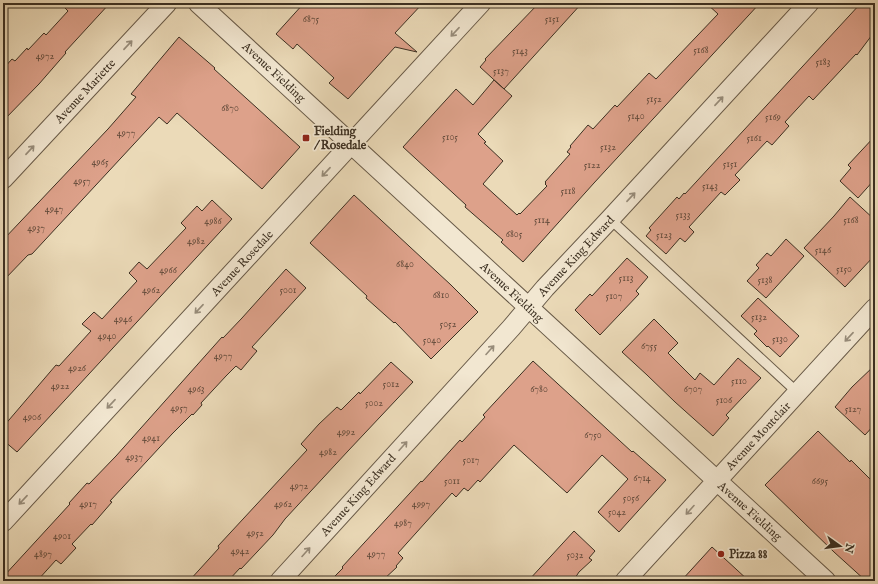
<svg xmlns="http://www.w3.org/2000/svg" width="878" height="584" font-family="'IM FELL English',serif">
<style>
.building{fill:#dda18a;stroke:#3c3022}
.lines{fill:none;stroke-linecap:round;stroke-linejoin:round}
.service-casing{stroke:#685a48;stroke-width:11}
.minor-casing{stroke:#685a48;stroke-width:21}
.service{stroke:#f2e7d1;stroke-width:9}
.minor{stroke:#f2e7d1;stroke-width:19}
.oneway{stroke:#978c7a}
.poi-dot{fill:#8f2418;stroke:#f2e7d1;stroke-width:1.5}
.labels{text-anchor:middle;stroke-width:3.5;stroke-linejoin:round;paint-order:stroke}
.number-label{font-size:10px;fill:#644c3c}
.street-label{font-size:12px;fill:#3c3022;stroke:#f2e7d1}
.poi-label{font-size:12px;font-weight:bold;fill:#3c3022;stroke:#f2e7d1;text-anchor:start}
</style>
<rect width="100%" height="100%" fill="#ebdab8"/>
<filter id="stains"><feTurbulence type="fractalNoise" baseFrequency=".005" numOctaves="4"/><feColorMatrix values="0 0 0 0 .2 0 0 0 0 .09 0 0 0 0 .02 0 0 0 .5 -.17"/></filter>
<radialGradient id="worn" r=".72"><stop offset=".6" stop-color="#630" stop-opacity="0"/><stop offset="1" stop-color="#630" stop-opacity=".3"/></radialGradient>
<path class="building" d="M60,3H110L65,52L66,53L39,84L3,121V69L12,59L15,61L27,48L28,50L44,33L46,35L68,11Z
M304,3H423L395,33L417,52L395,47L348,99L329,83L334,78L297,44L293,49L276,34Z
M539,3H582L504,89L480,67L486,60L485,59Z
M706,3H760L594,183L523,262L501,242L503,240L465,207L466,205L403,147L456,89L473,105L494,80L512,96L478,134L486,142L484,143L503,161L483,184L517,215L519,213L520,214L547,186L545,184L546,183L545,182L570,154L567,152L571,147L570,146L588,125L593,129L615,105L617,107L649,73L656,79L718,14Z
M861,3H875V31L857,55L856,54L813,100L809,96L785,122L789,126L772,145L767,141L735,175L740,180L725,195L721,192L689,227L694,232L685,242L680,238L666,254L646,236L651,230L649,228L677,197L679,199L684,193L685,194Z
M179,37L215,68L214,69L300,147L262,189L177,113L167,124L159,117L32,254L28,255L3,281V240L108,129L136,97L131,94Z
M875,136V179L858,198L840,181L851,168L848,165Z
M354,195L451,285L478,312L431,359L395,322L394,323L366,298L367,296L310,243Z
M850,197L875,220V255L845,287L804,248L834,216Z
M212,200L232,219L17,452L3,440V427L56,365L59,366L91,331L82,324L94,312L102,319L137,281L129,273L139,262L147,269L186,228L181,223L197,206L202,211Z
M786,239L804,256L766,298L747,281L759,268L756,265L767,253L771,256Z
M627,258L648,277L636,291L639,294L600,335L575,310L590,294L592,296Z
M286,269L306,288L252,347L257,351L241,370L236,366L226,376L201,403L202,405L193,415L192,414L172,434L110,501L112,502L92,525L91,524L72,544L76,548L61,564L56,560L37,581H3V577L70,504L69,503L87,483L89,484L116,456L222,337L223,338L242,318Z
M758,298L799,336L780,357L768,346L767,347L754,334L757,331L741,316Z
M654,319L678,343L668,353L695,380L700,373L714,385L738,358L761,378L726,415L729,418L713,436L675,402L647,375L622,352Z
M533,361L632,452L633,451L666,480L619,532L598,512L628,479L602,455L567,493L514,445L480,482L478,480L468,491L464,488L456,497L452,493L398,553L403,558L396,566L397,567L382,581H330L343,568L342,567L421,481L422,482L460,440L462,442L485,417L483,415Z
M391,362L413,382L348,451L285,519L273,535L241,569L240,568L228,581H189L219,548L218,546L307,450L301,444L319,424L337,407L341,410L359,392L360,394Z
M875,365V424L865,435L835,407L852,387Z
M818,431L850,462L851,460L875,484V581H866L834,552L765,485Z
M574,531L595,551L589,558L592,560L579,572L573,581H528Z
M712,547L749,581H681Z"/>
<g class="lines">
<defs>
<path id="service" d="M610,219L798,393"/>
<path id="minor" d="M198,3L826,581
M3,179L167,3
M3,522L481,3
M280,581L511,328L545,288L610,219L809,3
M625,581L875,308"/>
</defs>
<use href="#service" class="service-casing"/>
<use href="#minor" class="minor-casing"/>
<use href="#service" class="service"/>
<use href="#minor" class="minor"/>
</g>
<defs><path id="oneway-shaft" d="M-6 0H5M1.5-3L5.5 0L1.5 3" fill="none" stroke-width="1.6" stroke-linecap="round" stroke-linejoin="round"/></defs>
<g class="oneway">
<use href="#oneway-shaft" transform="translate(455 32) rotate(133)"/>
<use href="#oneway-shaft" transform="translate(128 45) rotate(-47)"/>
<use href="#oneway-shaft" transform="translate(719 101) rotate(-47)"/>
<use href="#oneway-shaft" transform="translate(30 150) rotate(-47)"/>
<use href="#oneway-shaft" transform="translate(326 172) rotate(133)"/>
<use href="#oneway-shaft" transform="translate(631 197) rotate(-47)"/>
<use href="#oneway-shaft" transform="translate(199 309) rotate(133)"/>
<use href="#oneway-shaft" transform="translate(849 337) rotate(133)"/>
<use href="#oneway-shaft" transform="translate(490 350) rotate(-48)"/>
<use href="#oneway-shaft" transform="translate(111 404) rotate(133)"/>
<use href="#oneway-shaft" transform="translate(403 446) rotate(-48)"/>
<use href="#oneway-shaft" transform="translate(23 500) rotate(133)"/>
<use href="#oneway-shaft" transform="translate(690 510) rotate(132)"/>
<use href="#oneway-shaft" transform="translate(306 552) rotate(-48)"/>
</g>
<g class="poi-dot">
<rect x="302" y="134" width="8" height="8" rx="2"/>
<circle cx="721" cy="554" r="4"/>
</g>
<g class="labels">
<g class="number-label">
<text x="311" y="22">6875</text>
<text x="552" y="22">5151</text>
<text x="701" y="53">5168</text>
<text x="520" y="54">5143</text>
<text x="45" y="59">4972</text>
<text x="823" y="65">5183</text>
<text x="501" y="74">5137</text>
<text x="654" y="102">5152</text>
<text x="230" y="111">6870</text>
<text x="636" y="119">5140</text>
<text x="773" y="120">5169</text>
<text x="126" y="136">4977</text>
<text x="450" y="140">5105</text>
<text x="754" y="141">5161</text>
<text x="608" y="150">5132</text>
<text x="100" y="165">4965</text>
<text x="730" y="167">5151</text>
<text x="592" y="168">5122</text>
<text x="82" y="184">4957</text>
<text x="710" y="189">5143</text>
<text x="568" y="194">5118</text>
<text x="54" y="212">4947</text>
<text x="683" y="218">5133</text>
<text x="542" y="223">5114</text>
<text x="851" y="223">5168</text>
<text x="213" y="224">4986</text>
<text x="36" y="231">4937</text>
<text x="514" y="237">6805</text>
<text x="664" y="238">5123</text>
<text x="196" y="244">4982</text>
<text x="823" y="253">5146</text>
<text x="405" y="267">6840</text>
<text x="844" y="272">5150</text>
<text x="168" y="273">4966</text>
<text x="626" y="281">5113</text>
<text x="765" y="283">5138</text>
<text x="151" y="293">4962</text>
<text x="288" y="293">5001</text>
<text x="441" y="298">6810</text>
<text x="614" y="299">5107</text>
<text x="759" y="320">5132</text>
<text x="123" y="322">4946</text>
<text x="448" y="327">5052</text>
<text x="107" y="339">4940</text>
<text x="780" y="342">5130</text>
<text x="432" y="343">5040</text>
<text x="649" y="349">6755</text>
<text x="223" y="359">4977</text>
<text x="77" y="371">4926</text>
<text x="739" y="384">5110</text>
<text x="391" y="387">5012</text>
<text x="60" y="389">4922</text>
<text x="196" y="392">4963</text>
<text x="539" y="392">6780</text>
<text x="693" y="392">6707</text>
<text x="724" y="403">5106</text>
<text x="374" y="406">5002</text>
<text x="179" y="411">4957</text>
<text x="853" y="412">5127</text>
<text x="32" y="420">4906</text>
<text x="346" y="435">4992</text>
<text x="593" y="438">6750</text>
<text x="151" y="441">4941</text>
<text x="328" y="455">4982</text>
<text x="134" y="460">4937</text>
<text x="471" y="463">5017</text>
<text x="642" y="481">6714</text>
<text x="452" y="484">5011</text>
<text x="820" y="484">6695</text>
<text x="299" y="489">4972</text>
<text x="631" y="501">5056</text>
<text x="88" y="507">4917</text>
<text x="283" y="507">4962</text>
<text x="421" y="507">4997</text>
<text x="617" y="515">5042</text>
<text x="403" y="526">4987</text>
<text x="255" y="536">4952</text>
<text x="62" y="539">4901</text>
<text x="240" y="554">4942</text>
<text x="43" y="557">4897</text>
<text x="376" y="557">4977</text>
<text x="575" y="558">5032</text>
</g>
<g class="street-label">
<text transform="translate(274 72) rotate(43)" y="4">Avenue Fielding</text>
<text transform="translate(85 91) rotate(-47)" y="4">Avenue Mariette</text>
<text transform="translate(576 256) rotate(-47)" y="4">Avenue King Edward</text>
<text transform="translate(242 263) rotate(-47)" y="4">Avenue Rosedale</text>
<text transform="translate(512 292) rotate(43)" y="4">Avenue Fielding</text>
<text transform="translate(758 436) rotate(-47)" y="4">Avenue Montclair</text>
<text transform="translate(358 495) rotate(-48)" y="4">Avenue King Edward</text>
<text transform="translate(750 511) rotate(42)" y="4">Avenue Fielding</text>
</g>
<g class="poi-label">
<text x="314" y="135">Fielding<tspan x="314" dy="14">/ Rosedale</tspan></text>
<text x="729" y="558">Pizza 88</text>
</g>
</g>
<rect width="878" height="584" fill="none" stroke="#ebdab8" stroke-width="16"/>
<rect x="4" y="4" width="870" height="576" fill="none" stroke="#3c3022" stroke-width="2"/>
<rect x="8" y="8" width="862" height="568" fill="none" stroke="#3c3022"/>
<g transform="translate(840 546) rotate(104)" stroke="#f2e7d1" stroke-width="3" paint-order="stroke">
<path d="M0-3L7 15L0 10L-7 15Z" fill="#3c3022"/>
<text y="-6" font-size="11" font-weight="bold" text-anchor="middle" fill="#3c3022">N</text>
</g>
<rect width="100%" height="100%" filter="url(#stains)"/>
<rect width="100%" height="100%" fill="url(#worn)"/>
</svg>
